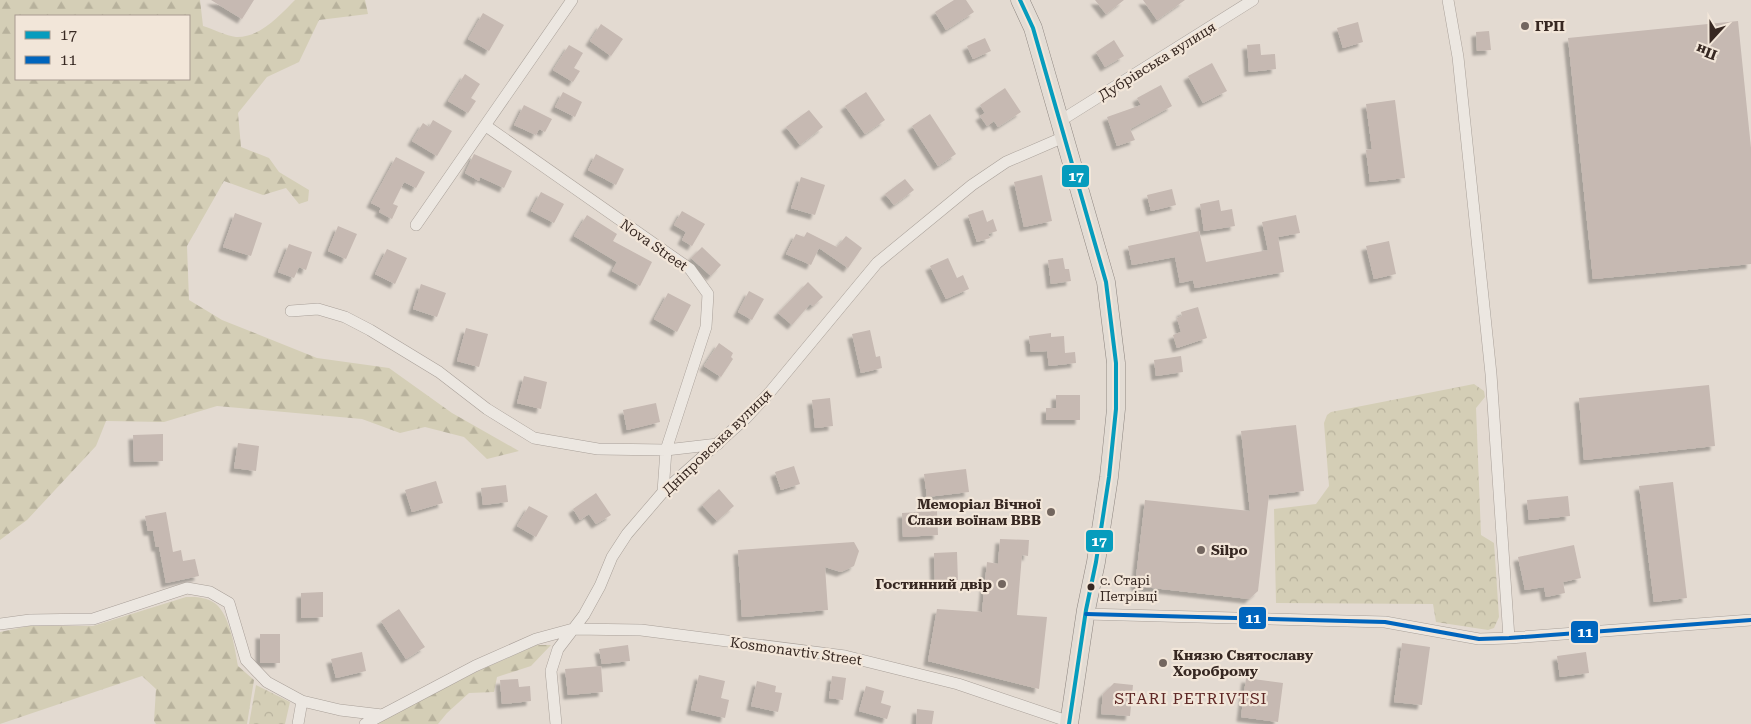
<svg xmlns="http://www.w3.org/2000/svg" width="1751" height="724" font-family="'Roboto Serif',serif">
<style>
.forest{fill:url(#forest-firs);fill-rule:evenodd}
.park{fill:url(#park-crowns)}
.building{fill:#c6b9b2;filter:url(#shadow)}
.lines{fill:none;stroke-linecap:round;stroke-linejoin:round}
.minor-casing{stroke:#a9a099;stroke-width:12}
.primary-casing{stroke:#8e8680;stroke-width:19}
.minor{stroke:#ece7e1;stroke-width:11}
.primary{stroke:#e3dcd4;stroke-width:18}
.bus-1-casing{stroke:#f2e6d9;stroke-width:8}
.bus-2-casing{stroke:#f2e6d9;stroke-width:8}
.bus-1{stroke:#069cbd;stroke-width:4}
.bus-2{stroke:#0065bd;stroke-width:4}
.poi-dot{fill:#73665f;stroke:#f2e6d9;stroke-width:2}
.bus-dot{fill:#372822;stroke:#f2e6d9;stroke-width:2}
.labels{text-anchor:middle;stroke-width:4.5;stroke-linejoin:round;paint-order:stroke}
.bus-label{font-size:13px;fill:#372822;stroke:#f2e6d9;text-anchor:start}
.poi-label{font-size:14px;font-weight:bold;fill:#372822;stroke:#f2e6d9;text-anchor:start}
.street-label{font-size:14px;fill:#372822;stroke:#f2e6d9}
.quarter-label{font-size:16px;letter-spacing:1px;fill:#5f2826;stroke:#f2e6d9}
.line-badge{stroke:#f2e6d9;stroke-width:2}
.badge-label{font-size:14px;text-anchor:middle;font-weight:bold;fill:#fff}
</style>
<defs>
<pattern id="forest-firs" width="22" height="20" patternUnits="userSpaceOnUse" patternTransform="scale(1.25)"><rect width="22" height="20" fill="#d4ceb6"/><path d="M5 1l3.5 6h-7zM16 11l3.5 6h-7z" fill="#b7b19c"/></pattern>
<pattern id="park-crowns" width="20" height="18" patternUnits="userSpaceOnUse" patternTransform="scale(1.25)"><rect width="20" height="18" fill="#d4ceb6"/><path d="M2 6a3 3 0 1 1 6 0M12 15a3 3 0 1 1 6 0" fill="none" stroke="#b7b19c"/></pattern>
<filter id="shadow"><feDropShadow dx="-4.5" dy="4.5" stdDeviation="1" flood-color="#0004"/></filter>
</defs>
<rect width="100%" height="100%" fill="#e3dad1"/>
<path class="forest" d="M0,0H200L203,26C213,29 226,36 236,37C260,38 280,15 295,0H365L368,14L319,20L299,62L267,77L238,113L241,147L269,158L279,172L309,190L308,201L299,204L286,188L263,195L224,181L187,246L189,300L222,320L317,358L389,368L452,413L519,451L487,459L464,437L425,427L400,433L362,419L217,406L164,422L106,421L96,446L27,520L0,540ZM189,16V79H16V16Z
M186,597C197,597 207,597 216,604C230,616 235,649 238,666L254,680L247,724H156L154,721L156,689L142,676L0,724V632L29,626H93Z
M537,645H551L531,666L497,677L494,692L469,693L447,713L438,724H375L476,672Z"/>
<path class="park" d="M1474,384L1484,391L1485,397L1476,408L1481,535L1494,543L1499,617L1494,628L1488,630L1436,622L1433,604L1276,603L1274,509L1316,504L1329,486L1324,423L1327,415L1331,412Z
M256,685L290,702L285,724H249Z"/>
<path class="building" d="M211,0H254L242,19Z
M954,0H966L974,12L946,30L935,12Z
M1095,0H1124L1106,14Z
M1143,0H1185L1157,20Z
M483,13L504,25L489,51L468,39Z
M1738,21L1751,148V264L1593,279L1568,38Z
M1358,22L1363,42L1343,48L1337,28Z
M601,24L623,39L611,56L590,41Z
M1489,31L1491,50L1477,51L1476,32Z
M985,38L991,51L973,59L967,46Z
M1114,40L1124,56L1105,67L1096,52Z
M1260,44L1261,55L1275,54L1276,69L1249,72L1247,45Z
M569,45L583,53L574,68L580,71L573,82L553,70Z
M1212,63L1227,91L1203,103L1188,76Z
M465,74L480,84L471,98L476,101L468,113L448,101Z
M1161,85L1172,106L1130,129L1135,140L1117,146L1107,117L1141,105L1137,98Z
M1005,88L1021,112L998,127L994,121L987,126L980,116L985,113L980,105Z
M563,92L582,102L575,117L555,107Z
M866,92L885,120L865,134L845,106Z
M1395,100L1405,178L1370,182L1366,150L1372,149L1366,104Z
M524,105L552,119L545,132L539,129L536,135L514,125Z
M809,110L823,127L800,145L786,127Z
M930,114L956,154L938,166L912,126Z
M433,120L452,131L437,156L412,141L423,123L429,127Z
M474,154L512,171L504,188L480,177L479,181L465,173Z
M596,154L624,169L616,185L588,170Z
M396,157L425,172L416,188L404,182L393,204L398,206L392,219L379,212L381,208L371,203Z
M1042,175L1052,221L1024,227L1014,182Z
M801,177L825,185L815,215L791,208Z
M905,179L914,190L894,205L885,194Z
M1172,189L1176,205L1151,211L1147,195Z
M541,192L564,204L554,223L531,211Z
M1219,200L1221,211L1232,209L1235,226L1204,231L1200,204Z
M983,210L987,222L993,219L997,231L988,234L990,238L977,242L968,215Z
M682,211L705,224L692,246L682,240L686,232L674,225Z
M235,213L262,223L251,256L223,247Z
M587,215L617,234L613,241L652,262L640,286L612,271L617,262L574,236Z
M1296,215L1300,233L1278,237L1284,272L1195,288L1193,280L1180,283L1175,257L1132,265L1128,246L1199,231L1206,262L1268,250L1262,222Z
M338,226L357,234L346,259L328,251Z
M807,232L837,247L846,236L862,248L848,268L819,248L811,265L786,254L796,234L804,237Z
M1389,241L1396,274L1374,279L1366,246Z
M289,244L312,252L306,270L299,267L294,278L278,272Z
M702,247L721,265L711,276L691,258Z
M387,249L407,258L395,284L375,274Z
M948,258L957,278L963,275L969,289L946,299L930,266Z
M1063,258L1065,269H1069L1071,281L1051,284L1048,260Z
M808,282L823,297L813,306L810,304L792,325L778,313Z
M421,284L446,293L437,317L413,309Z
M749,291L764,299L752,320L738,312Z
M668,293L691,305L677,332L654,319Z
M1198,307L1207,338L1177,348L1173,335L1181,332L1177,318L1182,316L1181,312Z
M466,328L488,334L479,367L457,361Z
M870,330L876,357L880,356L882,368L861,373L852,334Z
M1051,333V337L1064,336L1065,353L1075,352L1076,363L1049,366L1047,351L1031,352L1029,336Z
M719,343L733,353L731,357L733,359L721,377L704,366Z
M1181,356L1183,372L1156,376L1154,360Z
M524,376L547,382L541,409L517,403Z
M1709,385L1715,446L1584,460L1579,398Z
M1056,395H1080V420H1046V408H1056Z
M830,398L833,426L815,428L812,400Z
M656,403L660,422L627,430L623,410Z
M1296,425L1304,491L1269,495L1258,591L1249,599L1135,586L1145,500L1250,511L1241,431Z
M163,434V461L134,462L133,435Z
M238,443L259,446L256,471L234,468Z
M794,466L800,484L781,490L775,472Z
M966,469L969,492L927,497L924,474Z
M436,481L443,503L412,512L405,490Z
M1673,482L1687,598L1654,602L1639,486Z
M506,485L508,502L483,505L481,488Z
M719,489L734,506L717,521L702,505Z
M596,493L611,515L596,524L589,514L580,520L573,509Z
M1568,496L1570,516L1529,520L1527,500Z
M529,506L548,516L536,537L517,526Z
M937,511L938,535L903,537L902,513Z
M166,512L173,552L181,550L183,561L195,559L199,576L166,583L159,547H156L153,531H148L145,516Z
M1000,539L1029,540L1028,556L1022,555L1017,615L1047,617L1039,689L928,661L937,609L982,612L987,562L998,564Z
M854,542L859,551L854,566L841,572L825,567L828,610L742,617L738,550Z
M1574,545L1581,578L1563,582L1565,593L1546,597L1544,587L1525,590L1518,557Z
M957,552L958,583L935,584L934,553Z
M323,592V617L301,618V593Z
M399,609L425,647L406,659L381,621Z
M260,634H280V663H260Z
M1402,643L1430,647L1422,705L1394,702Z
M628,645L630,661L602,664L599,649Z
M362,652L366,671L336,678L331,659Z
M1586,652L1589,673L1560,677L1557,656Z
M601,666L603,692L568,695L565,669Z
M699,675L725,681L721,698L729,700L725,718L691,710Z
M832,676L846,678L843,700L829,698Z
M1246,678L1283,683L1278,722L1241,717Z
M518,679L519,687L530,686L531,701L502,704L500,680Z
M757,681L776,686L775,692L782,693L778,712L751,706Z
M1114,683L1133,685L1130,716L1101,714L1103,694Z
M866,686L884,691L881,703L891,706L887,719L859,711Z
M917,709L934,711L932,724H916Z"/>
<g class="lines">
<defs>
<path id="minor" d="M1448,0L1458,57L1491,374L1509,638
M1060,121L1253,0
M486,126L690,269L708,294L706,327L666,450L663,492
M416,225L572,0
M291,311L318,309L345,317L370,330L439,372L487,409L534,438L598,449L666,450L718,444
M1086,614L1385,622L1479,639L1509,638L1751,620
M0,624L30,620L93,619L187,588L210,592L229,603L246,660L267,682L302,701L340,710L382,715
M298,724L302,701
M365,724L475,666L536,639L573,629L641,630L845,656L958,684L1070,722
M556,724L551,671L558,649L584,615L600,586L612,557L627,534L663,492L746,418L770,392L877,263L972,185L1006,162L1064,137"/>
<path id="primary" d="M1020,0L1033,28L1106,282L1116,363V409L1109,477L1096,562L1086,610L1069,724"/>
</defs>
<use href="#minor" class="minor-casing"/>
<use href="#primary" class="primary-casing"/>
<use href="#minor" class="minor"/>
<use href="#primary" class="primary"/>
<defs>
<path id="bus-1" d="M1020,0L1033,28L1106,282L1116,363V409L1109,477L1096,562L1086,610L1069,724"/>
<path id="bus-2" d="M1086,614L1385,622L1479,639L1509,638L1751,620"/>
</defs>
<use href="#bus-1" class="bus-1-casing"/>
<use href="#bus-2" class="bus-2-casing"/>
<use href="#bus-1" class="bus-1"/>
<use href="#bus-2" class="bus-2"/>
</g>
<g class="poi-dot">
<circle cx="1525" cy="26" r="5"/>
<circle cx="1051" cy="512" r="5"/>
<circle cx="1201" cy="550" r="5"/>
<circle cx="1002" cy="584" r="5"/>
<circle cx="1163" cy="663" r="5"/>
</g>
<circle class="bus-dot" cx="1091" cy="587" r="4.5"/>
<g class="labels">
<g class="bus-label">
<text x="1100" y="585">с. Старі<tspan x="1100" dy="16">Петрівці</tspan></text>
</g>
<g class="poi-label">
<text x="1535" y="31">ГРП</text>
<text x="1041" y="509" text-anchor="end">Меморіал Вічної<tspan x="1041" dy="16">Слави воїнам ВВВ</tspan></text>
<text x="1211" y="555">Silpo</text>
<text x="992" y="589" text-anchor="end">Гостинний двір</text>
<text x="1173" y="660">Князю Святославу<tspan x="1173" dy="16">Хороброму</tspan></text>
</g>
<g class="street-label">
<text transform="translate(1157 61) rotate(-32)" y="5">Дубрівська вулиця</text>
<text transform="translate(654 245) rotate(35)" y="5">Nova Street</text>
<text transform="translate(717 442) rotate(-44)" y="5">Дніпровська вулиця</text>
<text transform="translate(796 651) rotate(8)" y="5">Kosmonavtiv Street</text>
</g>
<g class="quarter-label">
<text x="1191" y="704">STARI PETRIVTSI</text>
</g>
</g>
<g class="line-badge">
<rect x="1061" y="164" width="29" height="24" rx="5" fill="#069cbd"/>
<rect x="1085" y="529" width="29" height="24" rx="5" fill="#069cbd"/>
<rect x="1238" y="606" width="29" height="24" rx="5" fill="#0065bd"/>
<rect x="1570" y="620" width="29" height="24" rx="5" fill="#0065bd"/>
</g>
<g class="badge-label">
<text x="1076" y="181">17</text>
<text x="1099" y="546">17</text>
<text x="1253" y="623">11</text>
<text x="1585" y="637">11</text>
</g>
<rect x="15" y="15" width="175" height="65" fill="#f2e6d9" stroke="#a79a90"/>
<rect x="25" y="31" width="25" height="8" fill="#069cbd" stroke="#a79a90"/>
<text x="60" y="40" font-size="15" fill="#372822">17</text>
<rect x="25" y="56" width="25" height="8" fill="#0065bd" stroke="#a79a90"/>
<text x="60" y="65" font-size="15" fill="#372822">11</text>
<g transform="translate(1711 40) rotate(201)" stroke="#f2e6d9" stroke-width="4" paint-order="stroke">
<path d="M0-4L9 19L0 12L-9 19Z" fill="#372822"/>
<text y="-8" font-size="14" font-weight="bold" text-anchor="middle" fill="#372822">Пн</text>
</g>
</svg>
